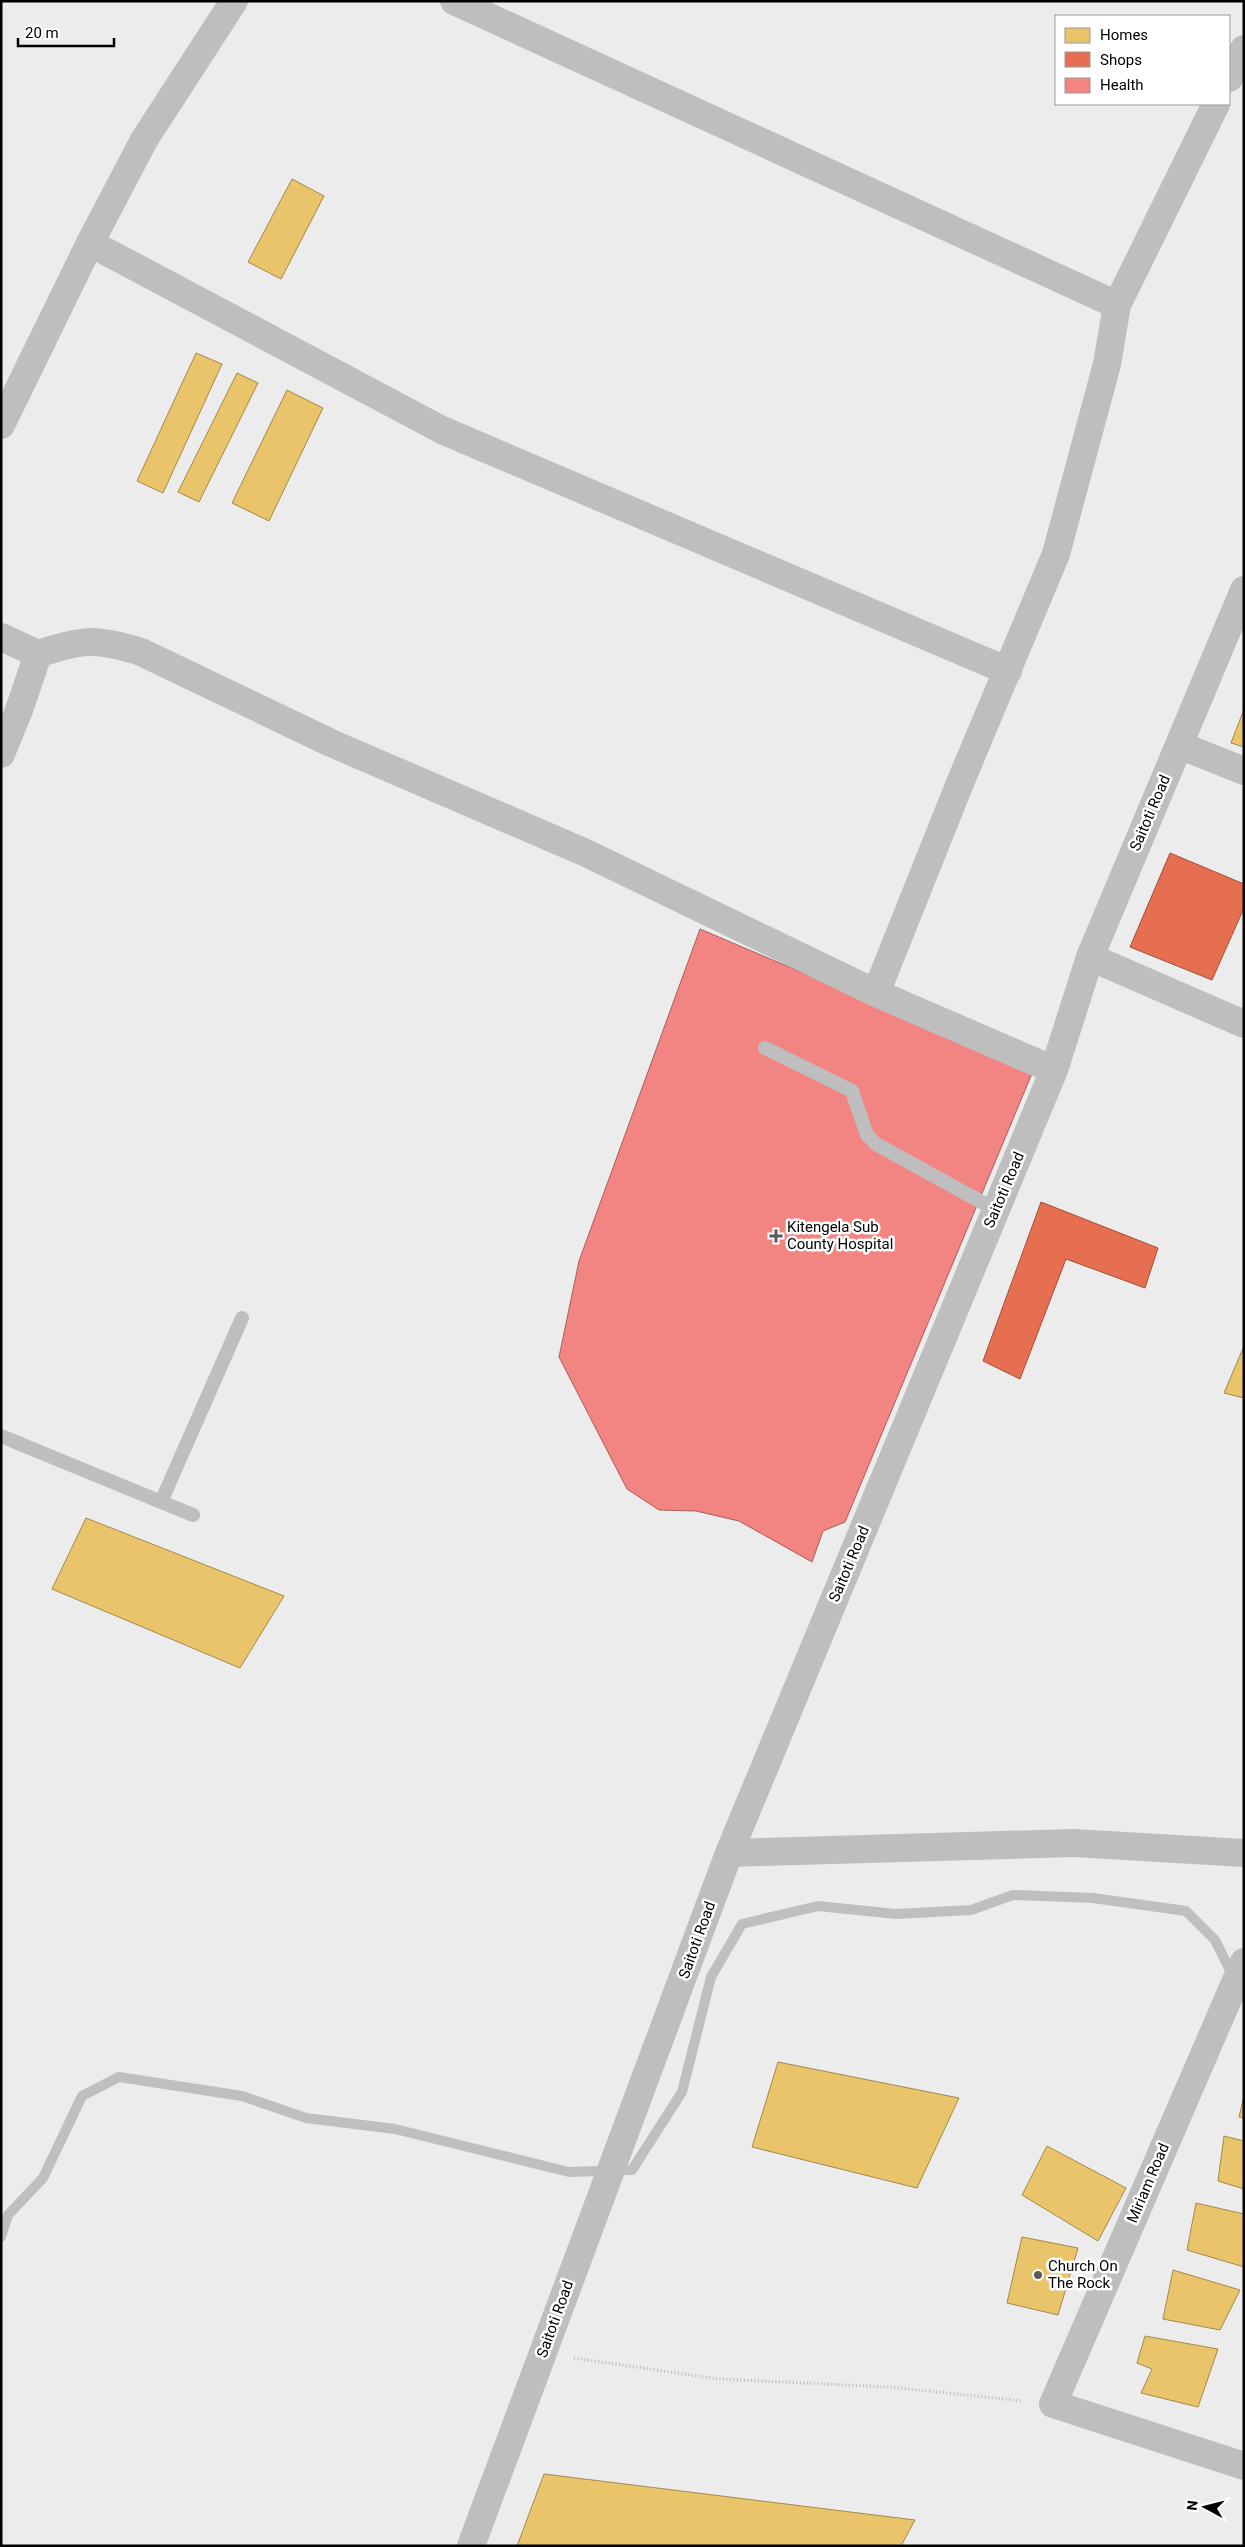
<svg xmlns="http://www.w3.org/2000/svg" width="1245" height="2547" font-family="Roboto,sans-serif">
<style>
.green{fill:#ececec;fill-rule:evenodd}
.homes{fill:#e9c46a;stroke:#a3894a}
.shops{fill:#e76f51;stroke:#a24e39}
.health{fill:#f28482;stroke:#a95c5b}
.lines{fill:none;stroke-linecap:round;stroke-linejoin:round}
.stream{stroke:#bfbfbf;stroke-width:10}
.path{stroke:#b9b9b9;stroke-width:3;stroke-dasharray:1 2.5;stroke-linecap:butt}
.lane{stroke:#bebebe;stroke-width:14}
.street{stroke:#bebebe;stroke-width:28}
.poi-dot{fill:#595959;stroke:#fff;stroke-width:2}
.labels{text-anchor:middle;stroke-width:5;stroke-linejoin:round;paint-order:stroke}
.street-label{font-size:15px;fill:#000;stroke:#fff}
.poi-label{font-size:15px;fill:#000;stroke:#fff;text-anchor:start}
</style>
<rect width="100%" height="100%" fill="#fff"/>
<path class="green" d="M1,1H1244V2546H1ZM1056,16H1229V104H1056Z"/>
<path class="homes" d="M292,179L324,196L281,279L248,262Z
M196,353L222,364L163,493L137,481Z
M237,373L258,383L199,502L178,492Z
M287,390L323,408L269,521L232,503Z
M1244,709V747L1231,743Z
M1244,1346V1398L1224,1393Z
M86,1518L284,1596L240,1668L52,1589Z
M778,2062L959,2098L917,2188L752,2147Z
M1244,2096V2118L1239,2117Z
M1224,2136L1244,2141V2189L1218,2181Z
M1047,2146L1126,2188L1098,2241L1022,2195Z
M1196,2203L1244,2214V2267L1187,2250Z
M1022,2237L1078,2248L1058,2315L1007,2303Z
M1173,2270L1240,2290L1220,2330L1163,2319Z
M1145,2336L1218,2349L1198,2407L1141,2393L1152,2369L1137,2363Z
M544,2474L915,2520L901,2546H517Z"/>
<path class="shops" d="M1170,853L1244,884V908L1212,980L1130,947Z
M1041,1202L1158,1248L1145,1288L1066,1259L1020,1379L983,1361Z"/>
<path class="health" d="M700,929L1033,1071L845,1522L823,1531L812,1562L739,1521L696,1511L659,1510L627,1489L559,1357L579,1261Z"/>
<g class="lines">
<path class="stream" d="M1,2237L8,2215L43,2178L82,2096L119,2077L242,2096L306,2118L395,2129L569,2172L632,2170L682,2092L711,1977L742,1924L818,1906L896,1914L971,1910L1013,1895L1093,1898L1186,1911L1215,1940L1233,1976"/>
<path class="path" d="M574,2358L718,2379L890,2387L1023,2401"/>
<path class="lane" d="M765,1048L852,1091L867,1135L876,1144L996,1210
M1,1436L193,1515
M161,1502L242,1318"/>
<path class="street" d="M454,1L1117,305
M1229,78L1244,49
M90,243L442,430L1008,671
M1,425L90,243L144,140L234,1
M1,637L38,654L19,710L1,754
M38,654C82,639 96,638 141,652L331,743L586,853L876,993L1054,1070
M1179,745L1244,771
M1090,957L1244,1024
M876,993L960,783L1056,554L1107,364L1117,305L1216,104
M729,1853L1074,1843L1244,1853
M1244,1962L1053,2404L1244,2466
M471,2546L729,1853L1054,1070L1090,957L1244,590"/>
</g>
<g class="poi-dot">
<path d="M773.5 1228.5h5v5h5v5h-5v5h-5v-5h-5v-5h5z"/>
<circle cx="1038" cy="2275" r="5"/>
</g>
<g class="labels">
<g class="street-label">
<text transform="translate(1150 813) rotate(-67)" y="5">Saitoti Road</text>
<text transform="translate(1004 1190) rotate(-67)" y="5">Saitoti Road</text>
<text transform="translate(849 1564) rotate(-67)" y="5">Saitoti Road</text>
<text transform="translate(697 1940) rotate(-70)" y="5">Saitoti Road</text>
<text transform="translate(1148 2183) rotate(-67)" y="5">Miriam Road</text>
<text transform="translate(555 2319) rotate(-70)" y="5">Saitoti Road</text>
</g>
<g class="poi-label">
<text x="787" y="1232">Kitengela Sub<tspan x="787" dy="17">County Hospital</tspan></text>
<text x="1048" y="2271">Church On<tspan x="1048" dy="17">The Rock</tspan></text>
</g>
</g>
<rect width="1245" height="2547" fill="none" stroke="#000000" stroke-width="5"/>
<rect x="1055" y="15" width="175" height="90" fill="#ffffff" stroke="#999999"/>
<rect x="1065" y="28" width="25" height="15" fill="#e9c46a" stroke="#999999"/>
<text x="1100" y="40" font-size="15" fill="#000000">Homes</text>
<rect x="1065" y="52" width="25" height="15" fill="#e76f51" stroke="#999999"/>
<text x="1100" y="65" font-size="15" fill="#000000">Shops</text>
<rect x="1065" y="78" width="25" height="15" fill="#f28482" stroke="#999999"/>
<text x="1100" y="90" font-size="15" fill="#000000">Health</text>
<g transform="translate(1205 2507) rotate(277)" stroke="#ffffff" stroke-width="4" paint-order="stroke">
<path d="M0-4L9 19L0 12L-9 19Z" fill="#000000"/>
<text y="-8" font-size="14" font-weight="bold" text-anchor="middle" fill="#000000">N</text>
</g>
<path d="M18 38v8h96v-8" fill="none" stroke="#000000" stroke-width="2.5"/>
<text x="25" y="38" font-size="15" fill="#000000" stroke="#ffffff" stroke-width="4" paint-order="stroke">20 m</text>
</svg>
